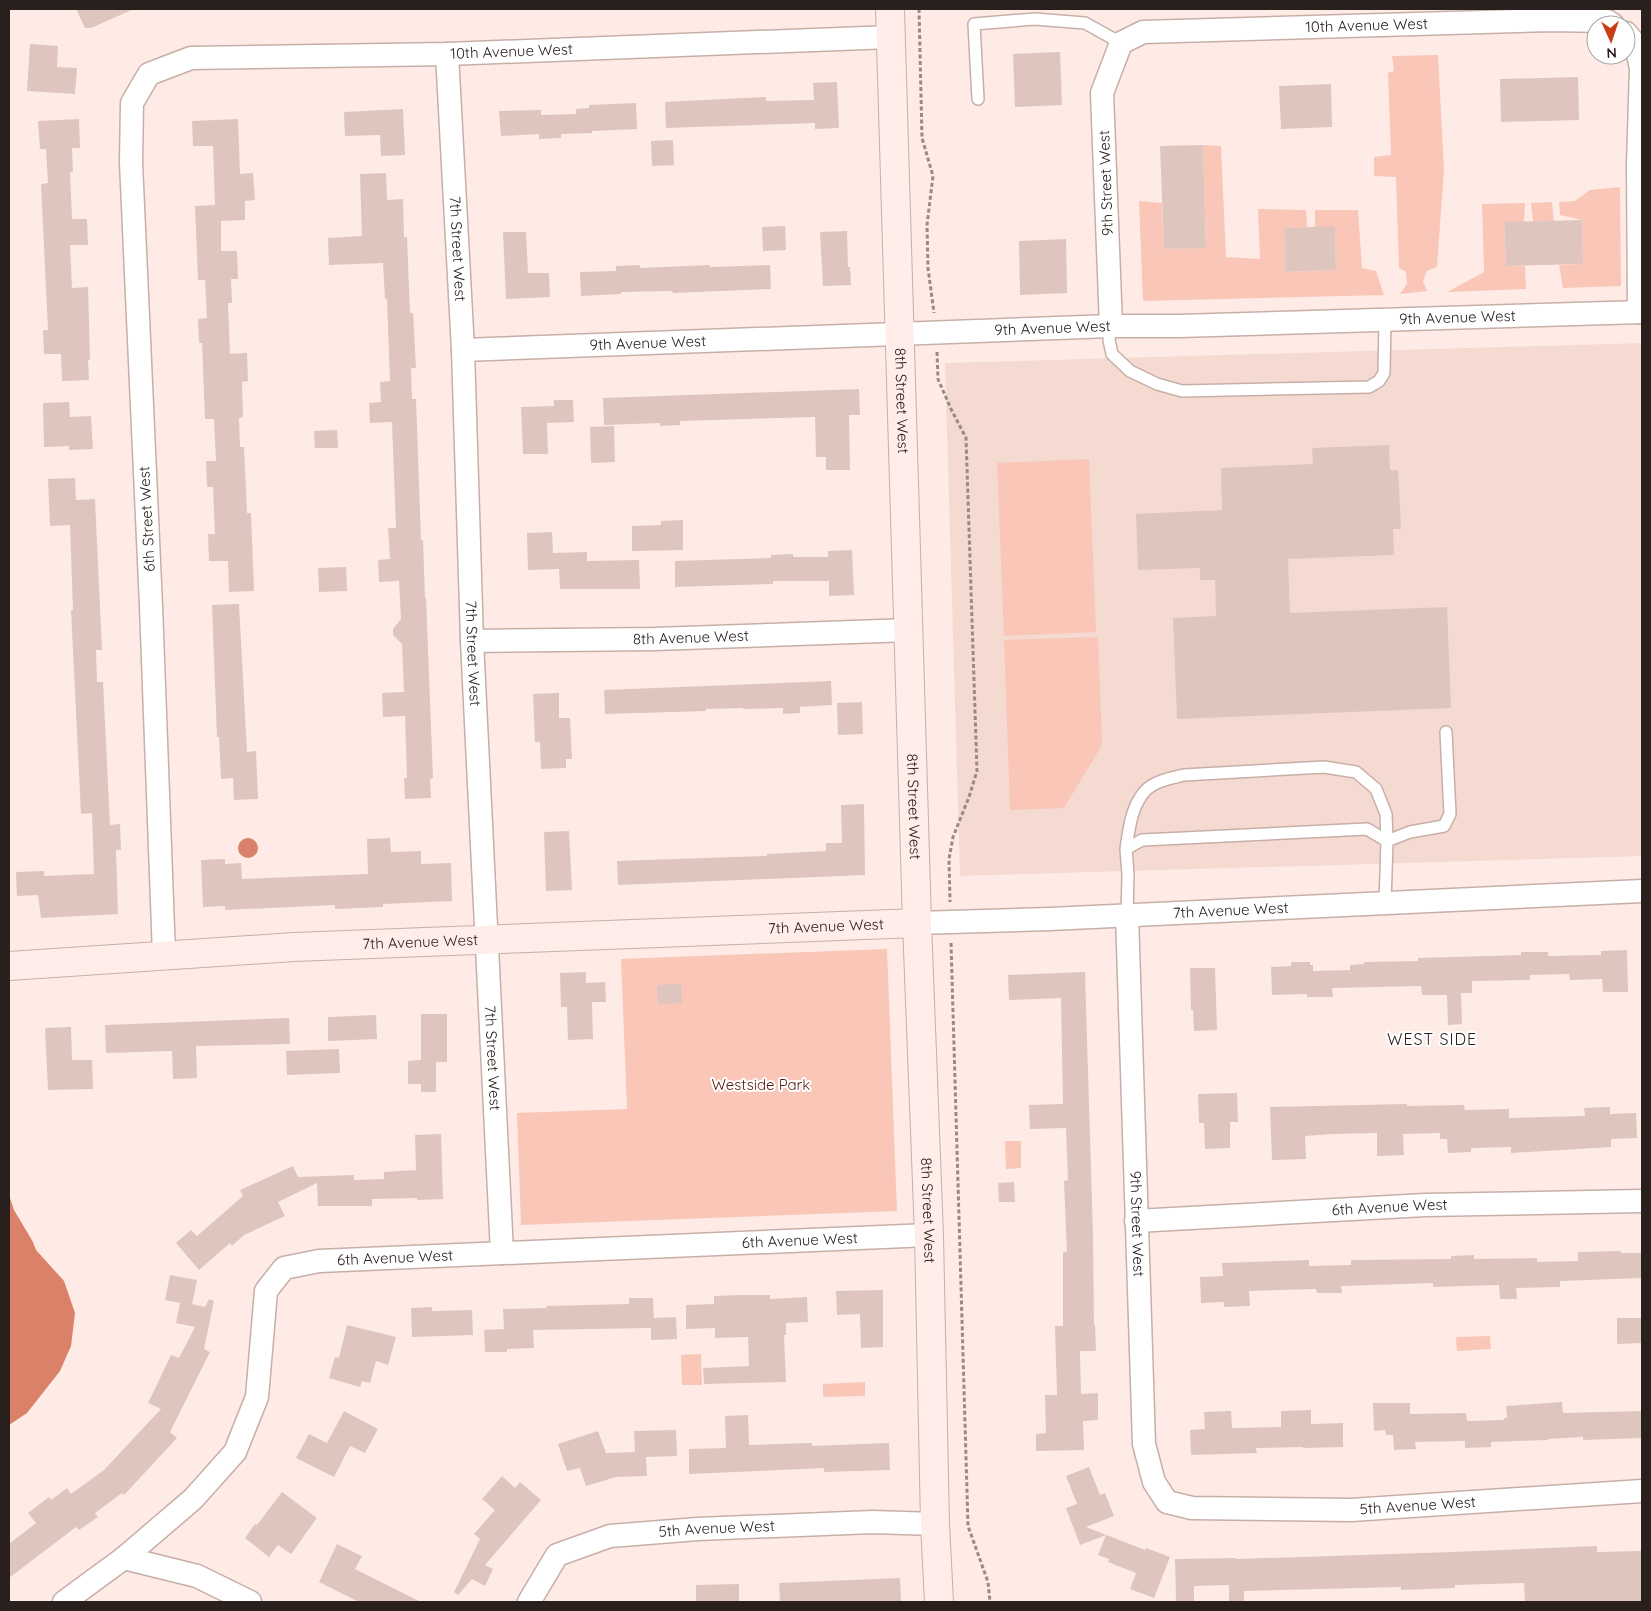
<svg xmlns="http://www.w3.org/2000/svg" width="1651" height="1611" font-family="Quicksand,sans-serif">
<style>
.built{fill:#f5dad2}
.green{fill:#f9c6b8}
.water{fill:#da8169}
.building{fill:#dec6bf}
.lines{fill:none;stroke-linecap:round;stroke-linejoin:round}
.lane-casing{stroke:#c7afa8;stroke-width:14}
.street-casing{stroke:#c7afa8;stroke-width:25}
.secondary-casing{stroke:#c7afa8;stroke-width:30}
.path{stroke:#998a86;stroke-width:3;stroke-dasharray:4 2.5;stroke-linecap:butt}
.lane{stroke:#fff;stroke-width:11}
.street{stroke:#fff;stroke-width:22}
.secondary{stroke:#feede8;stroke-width:28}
.labels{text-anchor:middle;stroke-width:4;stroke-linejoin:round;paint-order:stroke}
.street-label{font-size:15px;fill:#29201d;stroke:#fff}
.park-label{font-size:15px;fill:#511909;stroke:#fff}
.neighbourhood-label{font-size:16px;letter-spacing:1px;fill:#29201d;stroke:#fff}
</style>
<rect width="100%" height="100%" fill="#ffebe5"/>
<path class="built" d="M1642,343V856L960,876L945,363Z"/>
<path class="green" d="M1438,55L1444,170L1437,267L1427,271L1423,281L1427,291L1400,294L1407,284L1406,272L1399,268L1396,177L1374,176V157L1391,155L1388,73L1394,71L1392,56Z
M1203,145L1221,146L1226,257L1260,259L1258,209L1306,210L1307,227L1284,228L1285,272L1336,270L1335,227H1315V210H1358L1362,268L1376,271L1384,295L1143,301L1139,201L1162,203L1164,249L1206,248Z
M1620,187L1621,286L1563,288L1559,265L1583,264L1582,220L1560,215L1559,202L1575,201L1590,190Z
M1552,202L1554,221H1533L1531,203Z
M1525,203L1524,222L1504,223L1506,266H1525L1526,289L1447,292L1484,272L1482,204Z
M1089,459L1096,632L1004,636L997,463Z
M1098,637L1102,745L1064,808L1010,810L1004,640Z
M887,949L897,1211L521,1225L517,1113L627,1109L621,959Z
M1005,1141H1021V1168L1006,1169Z
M1490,1336L1491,1349L1457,1351L1456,1337Z
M701,1354L702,1385H682L681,1355Z
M865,1382V1396L823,1397V1384Z"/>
<path class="water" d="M238 848a10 10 0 1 1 20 0a10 10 0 1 1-20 0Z
M9,1195L14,1210L33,1242L36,1250L64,1281L75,1313L71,1346L60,1371L27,1413L9,1425Z"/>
<path class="building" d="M76,9H134L91,28H85Z
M30,44L58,46L57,67L77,68L75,94L27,91Z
M1060,52L1062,105L1015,107L1013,54Z
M1578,77L1579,120L1501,122L1500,79Z
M837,82L839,128L815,129V123L666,128L665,102L766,97V101L814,100L813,83Z
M1331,84L1332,127L1281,129L1279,86Z
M636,103L637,129L592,131V133L561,134V138L539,139V134L501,136L499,111L541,110V115L576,114V109L589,108V105Z
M403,109L405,155L381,156L380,135L345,136L344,112Z
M79,119L80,148H72L73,172H70L72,219H87L88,245H70L72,288L88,287L90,360H88L89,380L62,381L61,354H44L43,330H48L41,184L48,183L46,149H40L38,121Z
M238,119L240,174L253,173L255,200L245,201V220L221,221V251H237L238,279H231L232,303H228L230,354L247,353L248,381L242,382L243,417L239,418L240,447H244L247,513H251L254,591L229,592L228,561H209L208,534H215L213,487H207L206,461H216L214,419H205L202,343H199L198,319L207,318L205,280H198L195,206L215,205L213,146H193L192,121Z
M673,140L674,165L652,166L651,141Z
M1203,145L1206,248L1164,249L1160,146Z
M386,173L387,200L403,199L404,237H407L410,313H413L416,368H411L412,399H416L421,540H423L425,598H426L433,778L430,779L431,798L405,799L404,778H407L405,716L383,717L382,693L404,692L402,644L393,635V629L401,619L399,581L379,582L378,560L390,559L388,528H396L392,422L370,423L369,403L381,402L380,382L390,381L387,299H385L383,263L329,265L328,238L362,236L360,174Z
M1582,220L1583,264L1506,266L1504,222Z
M785,226L786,250L763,251L762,227Z
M1335,226L1336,270L1285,272L1284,228Z
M847,231L848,267H850L851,285L823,286L820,232Z
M503,232H526L528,273H549L550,297L506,299Z
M1066,239L1067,293L1020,295L1019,241Z
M640,265V268L710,265V267L770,265L771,289L673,293L672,291L621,292V294L581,296L580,272L616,271V266Z
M859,389L860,415H849L850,470H826V457H816L815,417L680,421V425L660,426V423L604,425L603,398Z
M554,400H573L574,422L547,423L548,454H523L521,407L554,406Z
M69,402L70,417L91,416L93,449L69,450V446L44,447L43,403Z
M614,426L615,462L591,463L590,427Z
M337,430L338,448H315L314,431Z
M1389,445L1390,470H1398L1401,529H1393L1394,555L1288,559L1290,613L1447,607L1451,708L1177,719L1173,618L1216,616L1215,580H1200V568L1138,570L1136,514L1222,510L1221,468L1313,464L1312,448Z
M75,478L76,500L95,499L102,650H96L97,682H103L110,825L120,824L121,850H116L118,914L41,918L38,895L17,896L16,872L44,871V876L94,874L92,813L81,814L71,610H73L70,525L50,526L48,479Z
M683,520V550L632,551V526L661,525V521Z
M552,532L553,553L587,552V561L639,560L640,589H560L559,569L528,570L527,533Z
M852,550L854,595L829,596V581H773V584L675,587V561L771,558V555L793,554V557H828V551Z
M346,567L347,591L319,592L318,568Z
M239,604L247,752L256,751L258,799L234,800L233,778L221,779L219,737H217L212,605Z
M831,681L832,705L800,707V713L783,714V708L743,709V708L706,709V711L605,714L604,690Z
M559,693V718H570L572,759H566V768L541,769L540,742H535L533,694Z
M862,702L863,734L838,735L837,703Z
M864,804L865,875L618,885L617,861L767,856V854L826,851V843H842L841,805Z
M569,831L572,890L546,891L544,832Z
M390,838L391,852L421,851V864L451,863L452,901L383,904V907L335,909V905L225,910V906L203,907L201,860L225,859V864L241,863L242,879L368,874L367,839Z
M1627,950L1628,992H1603L1602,979L1570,980L1569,974L1530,975V980L1472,981V993H1461L1462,1024L1448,1025L1447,995H1422L1421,986L1332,988L1333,997H1307V994L1272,995L1271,967L1291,966V962H1310V965H1313V971L1350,970V965L1364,964V962L1418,961V958L1521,955V952H1548V956L1601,955V951Z
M1190,968H1215L1217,1030L1194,1031L1193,1010H1191Z
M586,972V983L605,982L606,1002H592L593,1039L568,1040L567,1007H561L560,973Z
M1085,972L1093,1235L1094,1325H1095L1096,1351H1080L1081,1394L1098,1393V1420L1083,1421L1084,1450L1036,1451V1434L1046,1433L1045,1395H1057L1055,1326H1063V1252H1067L1064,1181L1068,1180L1066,1128L1030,1129L1029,1105L1063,1104L1061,998L1009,1000L1008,975Z
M681,984L682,1003L658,1004L657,985Z
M421,1014H447V1062H436V1092H421V1084H408V1061L421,1060Z
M376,1015L377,1039L328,1041V1017Z
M289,1018L290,1044L196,1046L197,1078L173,1079L172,1051L106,1053L105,1025Z
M71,1027L72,1060H92L93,1089L48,1090L45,1028Z
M339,1049L340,1073L287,1075L286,1051Z
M1237,1093L1238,1122H1230V1148L1205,1149L1204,1123H1199L1198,1094Z
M1407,1104V1106L1464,1105L1465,1110L1509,1109V1118L1585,1116L1584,1108L1610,1107V1114L1636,1113L1637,1138L1611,1139V1147L1511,1153V1147L1471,1148V1152L1448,1153L1447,1139H1440V1133L1403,1134L1404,1155L1377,1156V1133L1333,1134L1305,1136L1306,1159L1272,1160L1270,1107Z
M441,1134L443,1199L417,1200V1198L372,1199V1206H318L317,1183L278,1202L285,1216L244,1235L232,1246L230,1243L199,1270L176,1243L191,1230L197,1236L243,1196L240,1190L293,1166L298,1177L354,1175V1180L384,1179V1172L416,1170L415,1135Z
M1014,1182L1015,1202H999L998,1183Z
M1621,1251V1253H1642V1278L1560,1281V1287L1516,1288L1517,1299H1500L1499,1285L1433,1287V1283L1341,1286L1342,1293H1317L1316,1289L1249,1291L1250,1306L1224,1307V1302L1201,1303L1200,1277L1223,1276L1222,1263L1309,1260V1266L1351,1265V1260L1451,1259V1256L1474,1255V1259L1537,1258V1262L1578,1261V1252Z
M170,1275L197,1280L192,1304L205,1307L209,1299L214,1301L204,1349L210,1352L170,1432L177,1438L124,1495L122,1493L95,1513L98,1517L79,1530L76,1527L9,1578V1544L36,1523L28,1513L49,1497L51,1500L67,1488L71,1494L104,1470L161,1409L148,1403L171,1355L179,1358L195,1327L176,1323L180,1303L165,1300Z
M883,1290V1347L861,1348L860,1314L837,1315L836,1291Z
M740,1295H770V1299L807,1297L808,1322L786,1323V1335H784L786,1382L704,1384L703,1368L749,1366L748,1337L715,1338V1328L686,1329V1305L714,1304V1296Z
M629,1298H653L654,1318L676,1317L677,1339L651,1340V1328L533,1330L534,1348L507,1349V1352H485L484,1330L504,1329L503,1309L547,1308L546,1306L629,1304Z
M432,1307V1311L472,1310L473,1335L412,1337L411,1308Z
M1617,1318H1642V1343L1617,1344Z
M347,1325L396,1337L388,1365L376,1361L370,1383L362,1381L360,1387L329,1378L335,1357L339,1358Z
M1562,1402L1563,1413L1642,1411V1438L1583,1440V1437L1548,1439V1440L1491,1442V1447L1465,1448V1441L1415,1442L1416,1449L1394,1450L1393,1435H1386L1385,1430L1374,1431L1373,1403H1410V1414L1466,1413L1467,1421L1504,1420V1418H1507L1506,1406Z
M1311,1410V1424L1343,1423V1447L1303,1448V1447L1256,1448L1257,1453L1191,1455L1190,1430L1205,1429L1204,1412L1231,1411L1232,1428L1281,1427V1411Z
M344,1411L378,1429L365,1453L350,1446L334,1477L296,1458L309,1434L327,1443Z
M748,1415L749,1445L812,1443V1446L889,1443L890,1470L824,1472V1468L689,1474V1449L726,1448L725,1416Z
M676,1430L677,1456L646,1457L647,1476L616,1477L586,1486L580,1468L567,1471L558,1444L598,1431L606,1453L635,1452L634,1431Z
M1089,1467L1100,1495L1105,1493L1114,1516L1086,1527L1145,1550L1146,1548L1170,1557L1154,1598L1130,1589L1136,1573L1108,1562L1109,1559L1098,1555L1106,1535L1080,1545L1066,1508L1077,1504L1066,1476Z
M502,1476L515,1488L520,1482L541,1500L485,1565L493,1569L485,1586L472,1579L458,1595L454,1592L480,1539L474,1534L495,1510L482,1499Z
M282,1492L317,1518L291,1554L278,1545L269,1557L245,1538L255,1524L257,1525Z
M337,1544L362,1556L355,1569L421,1602H359L319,1582Z
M1597,1546V1552L1642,1551V1602H1525L1524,1583L1455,1585V1588L1401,1590V1587L1244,1591V1602H1229V1585L1194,1586V1602H1176L1175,1559L1236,1558V1559L1453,1552Z
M900,1578L901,1602H780L779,1583Z
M739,1584V1602H696V1585Z"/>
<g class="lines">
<defs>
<path id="lane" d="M978,99L974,24L1035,19L1085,23L1121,43
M1111,326L1109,340L1112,354L1130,371L1157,384L1182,391L1369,387L1379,381L1384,373L1385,320
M1387,841L1410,832L1444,826L1450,814L1446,732
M1126,849C1129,829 1131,807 1145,791C1154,781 1171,778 1184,775L1324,767L1356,772L1376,789L1386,814L1387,841L1385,903
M1127,915L1128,875L1126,849L1142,840L1367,829L1387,841"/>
<g id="street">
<path d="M1626,33L1636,45L1641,68L1638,165L1639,312"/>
<path id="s1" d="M447,54L463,350L472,641L502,1253"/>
<path id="s2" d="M1111,326L1102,93L1121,43L1143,32L1551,20L1607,21L1613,25"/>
<path id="s3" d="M463,350L1111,326H1179L1642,312"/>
<path id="s4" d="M472,641L655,639L909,630"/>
<path id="s5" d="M1127,915L1144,1444L1154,1482L1167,1502L1192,1508L1351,1510L1642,1491"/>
<path id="s6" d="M917,923L1050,919L1642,891"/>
<path id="s7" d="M164,955L151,606L131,162L132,103L149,74L191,58L447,54L891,37"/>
<path id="s8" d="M1136,1221L1425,1205L1642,1201"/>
<path d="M124,1558L197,1576L250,1602"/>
<path id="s9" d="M64,1602L124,1558L193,1499L235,1452L257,1397L266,1291L284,1268L319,1261L929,1235"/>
<path id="s10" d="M529,1602L557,1555L610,1536L698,1529L873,1522L935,1524"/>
</g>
<g id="secondary">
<path id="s11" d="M890,9L917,923L929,1235L935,1524L939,1602"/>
<path id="s12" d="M9,966L294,947L917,923"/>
</g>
</defs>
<use href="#lane" class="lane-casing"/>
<use href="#street" class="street-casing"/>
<use href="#secondary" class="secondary-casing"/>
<path class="path" d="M919,9L922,138L933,176L927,225L928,268L934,313
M937,352L938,379L951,409L966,438L977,771L969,797L953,837L949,859L950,902
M951,943L968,1526L988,1582L990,1602"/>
<use href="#lane" class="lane"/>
<use href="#street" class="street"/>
<use href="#secondary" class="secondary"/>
</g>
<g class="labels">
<g class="street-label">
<text dy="5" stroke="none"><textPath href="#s2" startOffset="535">10th Avenue West</textPath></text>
<text dy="5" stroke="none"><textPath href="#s7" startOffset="1252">10th Avenue West</textPath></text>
<text transform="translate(1106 183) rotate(-92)" y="5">9th Street West</text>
<text dy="5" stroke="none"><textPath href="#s1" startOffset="195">7th Street West</textPath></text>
<text dy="5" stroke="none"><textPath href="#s3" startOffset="995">9th Avenue West</textPath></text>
<text dy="5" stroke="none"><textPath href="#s3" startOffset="590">9th Avenue West</textPath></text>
<text dy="5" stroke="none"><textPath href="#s3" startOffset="185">9th Avenue West</textPath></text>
<text dy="5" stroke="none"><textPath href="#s11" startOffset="392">8th Street West</textPath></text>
<text transform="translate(147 519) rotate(-93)" y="5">6th Street West</text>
<text dy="5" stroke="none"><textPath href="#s4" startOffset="219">8th Avenue West</textPath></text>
<text dy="5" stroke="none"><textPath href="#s1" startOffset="600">7th Street West</textPath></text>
<text dy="5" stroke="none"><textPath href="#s11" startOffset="798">8th Street West</textPath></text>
<text dy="5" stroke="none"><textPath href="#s6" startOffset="314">7th Avenue West</textPath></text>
<text dy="5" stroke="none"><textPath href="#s12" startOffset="818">7th Avenue West</textPath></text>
<text dy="5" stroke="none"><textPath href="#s12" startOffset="412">7th Avenue West</textPath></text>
<text dy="5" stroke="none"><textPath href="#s1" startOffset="1005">7th Street West</textPath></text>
<text dy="5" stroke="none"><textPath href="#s8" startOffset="254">6th Avenue West</textPath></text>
<text dy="5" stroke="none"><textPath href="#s11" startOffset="1202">8th Street West</textPath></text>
<text dy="5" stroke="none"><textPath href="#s5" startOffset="309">9th Street West</textPath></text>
<text dy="5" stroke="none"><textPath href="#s9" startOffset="940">6th Avenue West</textPath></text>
<text dy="5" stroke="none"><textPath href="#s9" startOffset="535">6th Avenue West</textPath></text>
<text dy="5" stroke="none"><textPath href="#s5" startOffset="844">5th Avenue West</textPath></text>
<text dy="5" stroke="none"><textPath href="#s10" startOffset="218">5th Avenue West</textPath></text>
</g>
<g class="park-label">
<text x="761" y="1090">Westside Park</text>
</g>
<g class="neighbourhood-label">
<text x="1432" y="1045">WEST SIDE</text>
</g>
</g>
<rect width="1651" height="1611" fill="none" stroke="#29201d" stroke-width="20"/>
<g transform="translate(1611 40) rotate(177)"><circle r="24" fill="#ffffff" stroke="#a9a6a5"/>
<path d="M0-4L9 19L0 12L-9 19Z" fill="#c73e13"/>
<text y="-8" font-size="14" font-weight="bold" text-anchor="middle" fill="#29201d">N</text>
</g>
</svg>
